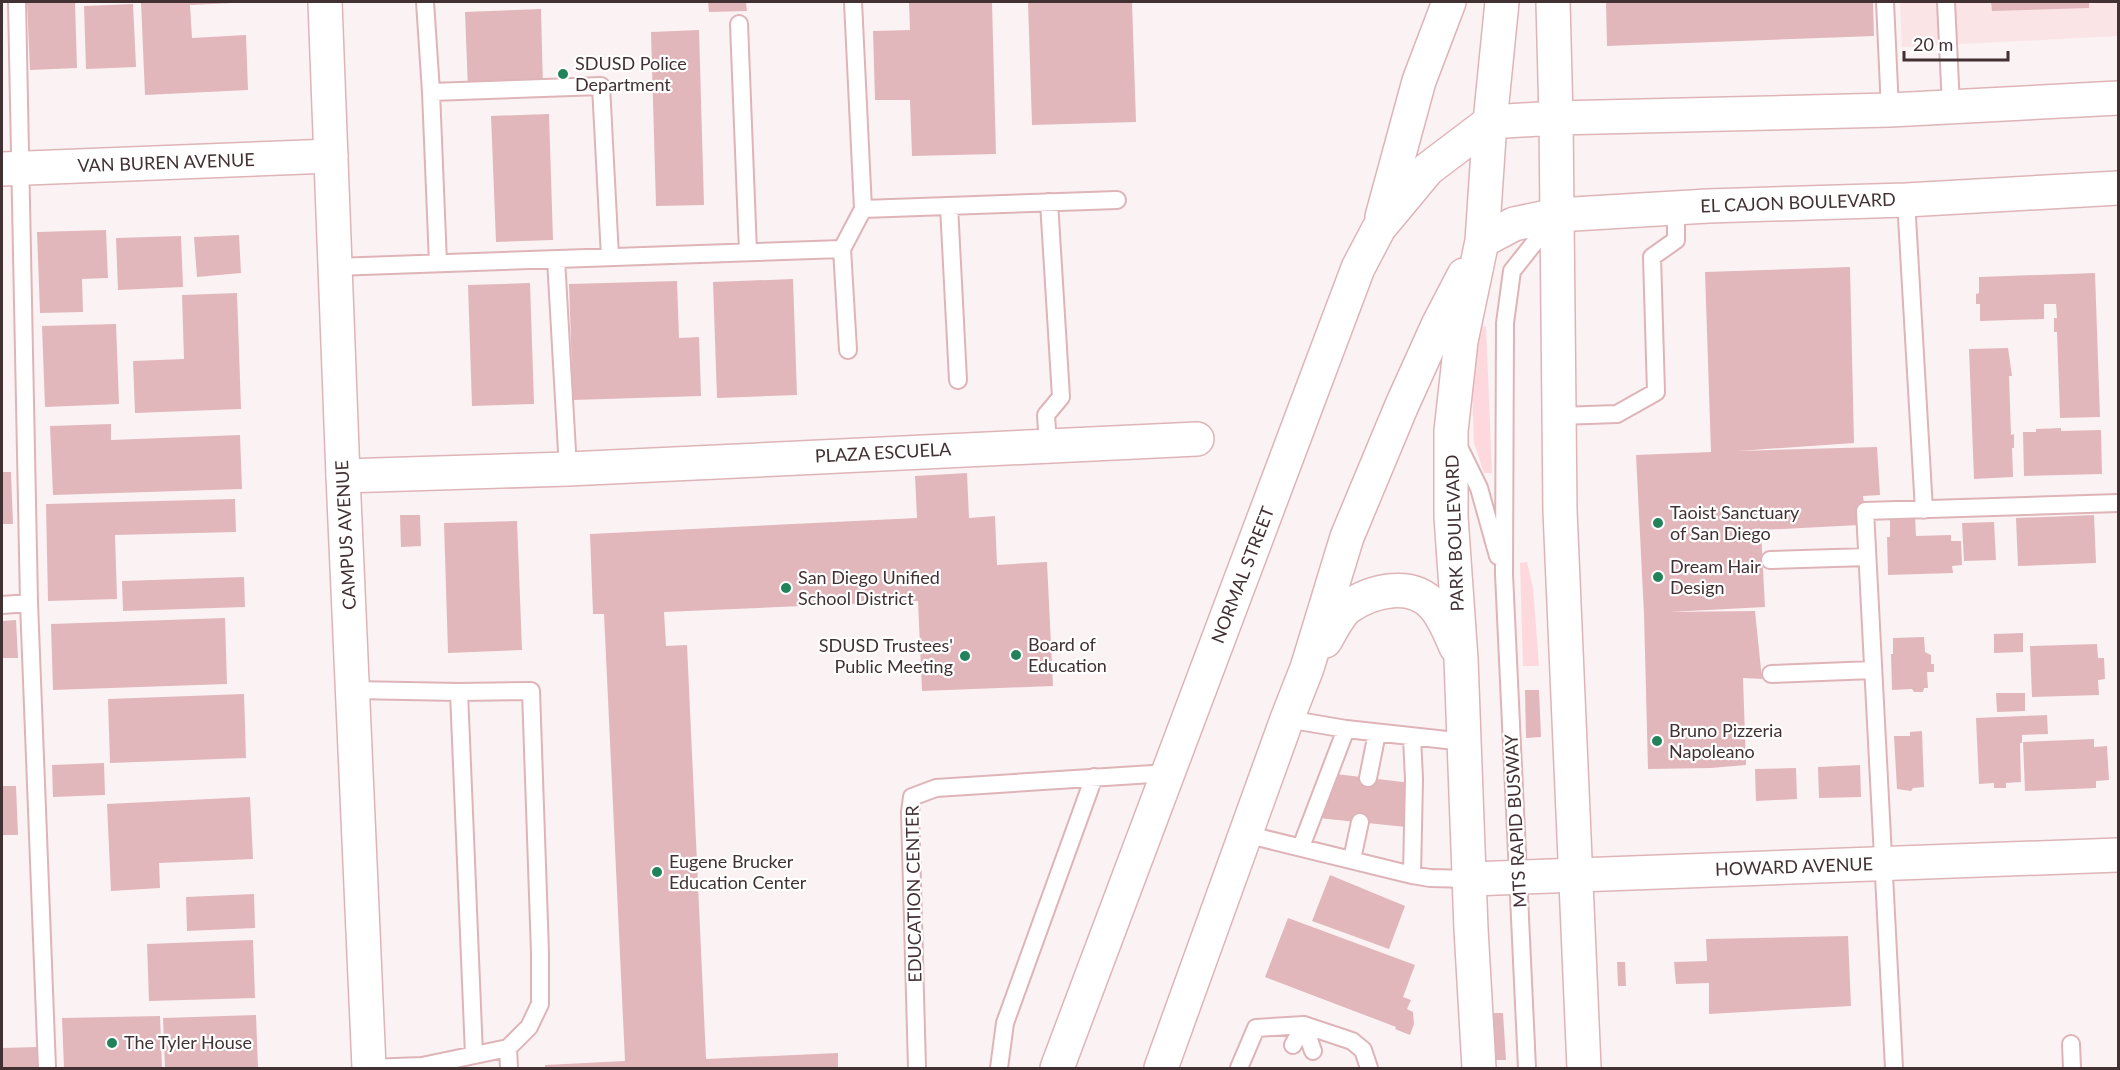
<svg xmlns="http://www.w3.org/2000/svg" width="2120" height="1070" font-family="Lato,sans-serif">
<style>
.built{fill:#fae4e6}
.green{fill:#fdd9dd}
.building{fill:#e2b7bc}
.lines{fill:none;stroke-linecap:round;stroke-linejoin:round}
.service-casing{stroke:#deb4b8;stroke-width:20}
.minor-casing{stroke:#deb4b8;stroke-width:36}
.tertiary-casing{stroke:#deb4b8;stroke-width:36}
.secondary-casing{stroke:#deb4b8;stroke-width:36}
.primary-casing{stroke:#deb4b8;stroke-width:36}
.service{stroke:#fff;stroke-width:16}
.minor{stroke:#fff;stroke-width:33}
.tertiary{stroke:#fff;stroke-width:33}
.secondary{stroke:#fff;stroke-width:33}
.primary{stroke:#fff;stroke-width:33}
.poi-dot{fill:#22835b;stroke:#fff;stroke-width:2}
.labels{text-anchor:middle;stroke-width:4.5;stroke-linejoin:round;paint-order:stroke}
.poi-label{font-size:18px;fill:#423133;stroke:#fff;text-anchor:start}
.street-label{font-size:18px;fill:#423133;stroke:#fff}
</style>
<rect width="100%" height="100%" fill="#fbf2f3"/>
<path class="built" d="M1900,2H2118V36L1902,47Z"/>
<path class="green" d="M1486,326L1492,473H1484L1474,443L1470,340L1480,328Z
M1527,562L1533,588L1539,666H1523L1520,563Z"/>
<path class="building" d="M27,2H75L77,68L30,70Z
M141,2H233V3L190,5L192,38L246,35L248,90L145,95Z
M708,2H746L747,11L709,12Z
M909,2H992L996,154L912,156L910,100H875L873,31L910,30Z
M1028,2H1132L1136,122L1032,125Z
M1606,2H1873L1874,36L1607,46Z
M1991,2H2089V8L1992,11Z
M133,4L136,67L86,69L84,6Z
M541,9L543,88L468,90L465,12Z
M699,30L704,205L656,206L651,32Z
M549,114L553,240L496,242L491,116Z
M106,230L108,278L82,279L83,312L40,313L37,232Z
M239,235L241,273L197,277L194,237Z
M181,236L183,287L118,290L116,238Z
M1850,267L1854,443L1737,451L1877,447L1880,495L1863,496L1865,511L1859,525L1761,530L1765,607L1669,612L1755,611L1762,679L1743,678L1746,765L1711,768L1648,769L1644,614L1636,455L1711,452L1705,272Z
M2095,273L2100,417L2060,418L2057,332H2054V318H2057L2056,304H2044V319L1980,321V304H1976V294L1979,293V277Z
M793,279L797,395L717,398L713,282Z
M677,281L679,338L699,337L701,396L573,400L569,284Z
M530,283L534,404L472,406L468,285Z
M237,293L241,409L135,413L133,361L184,359L182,295Z
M116,324L119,404L45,407L42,326Z
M2008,348L2012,376H2009L2011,435L2014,434V448H2012L2013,477L1974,479L1969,349Z
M111,424V440L240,435L242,489L53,495L50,426Z
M2061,428V431L2101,430L2102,474L2024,476L2023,432H2036V429Z
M2,472H11L13,524H2Z
M967,473L969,518L995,516L997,565L1047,562L1053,686L922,691L918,601L664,612L666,646L687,645L706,1059L838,1053V1068H545V1065L625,1061L604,614H593L590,534L917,518L915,476Z
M235,499L236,532L115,535L117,599L48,601L46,504Z
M400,515H420L421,546L401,547Z
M2094,515L2096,563L2018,566L2016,518Z
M1915,517L1916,536L1951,535V541H1961L1962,565L1952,566L1953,573L1888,575L1887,537H1890V518Z
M517,521L522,650L448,653L444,523Z
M1994,522L1996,560L1964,561L1962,523Z
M244,577L245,607L123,611L122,581Z
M225,618L227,684L53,690L51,624Z
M16,620L18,658H2V621Z
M2023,633V652L1994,653V634Z
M1924,637L1925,652L1931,655V664H1934V672H1927L1928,688H1924L1923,692H1914L1912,689L1892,690L1891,654H1893V638Z
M2097,644L2098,658H2104L2105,679L2098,680L2099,695L2032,697L2030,646Z
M1525,690H1539L1541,737L1526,738Z
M1996,693H2025V711L1997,712Z
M244,694L246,758L110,763L108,699Z
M2047,715L2048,734L2022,735V743H2020L2021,782L2006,783V788H1994V783L1979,784L1976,718Z
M1922,731L1924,787L1913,788L1911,791L1897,789L1894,736H1910V732Z
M2094,739V747L2107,746L2109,780L2096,781V788L2025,791L2023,742Z
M104,763L105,795L53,797L52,765Z
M1860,765L1861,797L1819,798L1818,767Z
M1796,768L1797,799L1756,801L1755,769Z
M1336,774L1411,783L1406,827L1318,818Z
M2,786H16L18,835H2Z
M250,797L253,859L159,863L160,888L111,891L107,804Z
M1330,875L1405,906L1389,949L1312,921Z
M254,894L255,928L187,931L186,897Z
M1288,918L1415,965L1403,997L1411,1000L1407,1009L1413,1012L1414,1024L1410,1035L1395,1029L1396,1027L1265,977Z
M1848,936L1851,1006L1709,1014V983L1676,984L1674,962L1707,961L1706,939Z
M253,940L255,998L149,1001L147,944Z
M1617,962H1625L1626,986H1618Z
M1490,1013H1503L1506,1060H1492Z
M256,1015L258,1068H165L163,1018Z
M160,1016L162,1068H64L62,1018Z
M37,1047V1068H2V1048Z"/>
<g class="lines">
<defs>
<path id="service" d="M17,2L29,603L47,1068
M425,2L431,92
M1885,2L1890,110
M1946,2L1951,106
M739,24L748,252
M1906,200L1924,510
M949,206L958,380
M863,209L1117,200
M842,249L863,209L853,2
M556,259L568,469
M438,263L431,92L601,86L610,257
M335,267L842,249L848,350
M1559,416L1617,414L1656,392L1652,257L1676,240V208
M1048,445L1046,415L1061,397L1049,202
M1458,445L1479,488L1498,556
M1770,560L1867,557
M2,605L29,603
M1771,674L1873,670
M353,690L459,692L531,691L540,953V1004L529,1027L508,1048
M459,692L474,1055
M1287,719L1346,729L1465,742
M1412,737L1414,779L1412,875
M1368,778L1377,733
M1245,834L1412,875L1430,878L1470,879
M1301,847L1346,729
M1352,859L1360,822
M1304,1025L1313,1051
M2071,1044L2072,1068
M1293,1045L1304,1025
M369,1068L422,1066L508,1048L509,1068
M917,1068L910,812L912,797L936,788L1168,773
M999,1068L1005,1023L1094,777
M1239,1068L1256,1028L1304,1025L1352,1041L1363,1050L1369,1068
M1527,1068L1504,574L1505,323L1512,271L1554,218
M1894,1068L1865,511L2118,503"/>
<path id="minor" d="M2,169L331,156
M343,476L568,469L1197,439"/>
<path id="tertiary" d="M325,2L343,476L369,1068
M1470,879L2118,855"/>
<path id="secondary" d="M1553,2L1556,118
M1490,122L1502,2"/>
<path id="primary" d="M1556,118L1560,511L1584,1068
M1490,122L1556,118L1890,110L2118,98
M1382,217L1419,81L1449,2
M1482,241L1514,224L1557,215L1708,206L1906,200L2118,188
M1325,641C1331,631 1339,614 1348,607C1373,590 1412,581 1434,606C1444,617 1450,633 1456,647
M1057,1068L1358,268L1379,228L1428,169L1490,122
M1161,1068L1287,719L1307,668L1347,537L1402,405L1439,323L1464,275
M1479,1068L1471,929L1461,659L1451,517V431L1461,341L1482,241L1490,122"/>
</defs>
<use href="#service" class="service-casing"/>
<use href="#minor" class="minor-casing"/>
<use href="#tertiary" class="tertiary-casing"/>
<use href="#secondary" class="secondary-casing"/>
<use href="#primary" class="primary-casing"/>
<use href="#service" class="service"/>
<use href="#minor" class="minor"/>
<use href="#tertiary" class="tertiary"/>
<use href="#secondary" class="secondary"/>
<use href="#primary" class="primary"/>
</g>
<g class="poi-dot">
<circle cx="563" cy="74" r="6"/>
<circle cx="1658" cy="523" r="6"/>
<circle cx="1658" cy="577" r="6"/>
<circle cx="786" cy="588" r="6"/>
<circle cx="1016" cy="655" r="6"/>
<circle cx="965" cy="656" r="6"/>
<circle cx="1657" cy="741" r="6"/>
<circle cx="657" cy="872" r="6"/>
<circle cx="112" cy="1043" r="6"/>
</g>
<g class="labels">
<g class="poi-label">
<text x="575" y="70">SDUSD Police<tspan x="575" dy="21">Department</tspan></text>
<text x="1670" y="519">Taoist Sanctuary<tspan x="1670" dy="21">of San Diego</tspan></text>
<text x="1670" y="573">Dream Hair<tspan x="1670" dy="21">Design</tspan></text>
<text x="798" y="584">San Diego Unified<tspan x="798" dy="21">School District</tspan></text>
<text x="1028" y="651">Board of<tspan x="1028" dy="21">Education</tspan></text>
<text x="953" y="652" text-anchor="end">SDUSD Trustees'<tspan x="953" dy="21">Public Meeting</tspan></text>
<text x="1669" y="737">Bruno Pizzeria<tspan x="1669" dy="21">Napoleano</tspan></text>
<text x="669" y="868">Eugene Brucker<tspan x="669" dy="21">Education Center</tspan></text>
<text x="124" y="1049">The Tyler House</text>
</g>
<g class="street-label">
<text transform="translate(166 163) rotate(-2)" y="6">VAN BUREN AVENUE</text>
<text transform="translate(1798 203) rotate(-2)" y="6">EL CAJON BOULEVARD</text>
<text transform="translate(883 453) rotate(-3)" y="6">PLAZA ESCUELA</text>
<text transform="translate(1455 533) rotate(-92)" y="6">PARK BOULEVARD</text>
<text transform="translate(346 535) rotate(-93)" y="6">CAMPUS AVENUE</text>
<text transform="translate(1243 575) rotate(-69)" y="6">NORMAL STREET</text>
<text transform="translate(1516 821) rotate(-93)" y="6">MTS RAPID BUSWAY</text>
<text transform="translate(1794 867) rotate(-2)" y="6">HOWARD AVENUE</text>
<text transform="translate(914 894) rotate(-91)" y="6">EDUCATION CENTER</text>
</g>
</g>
<rect width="2120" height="1070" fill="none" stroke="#423133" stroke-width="6"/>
<path d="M1904 51v9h104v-9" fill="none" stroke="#423133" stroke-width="3"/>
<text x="1913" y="51" font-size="18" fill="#423133" stroke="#ffffff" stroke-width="4.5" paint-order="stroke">20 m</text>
</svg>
